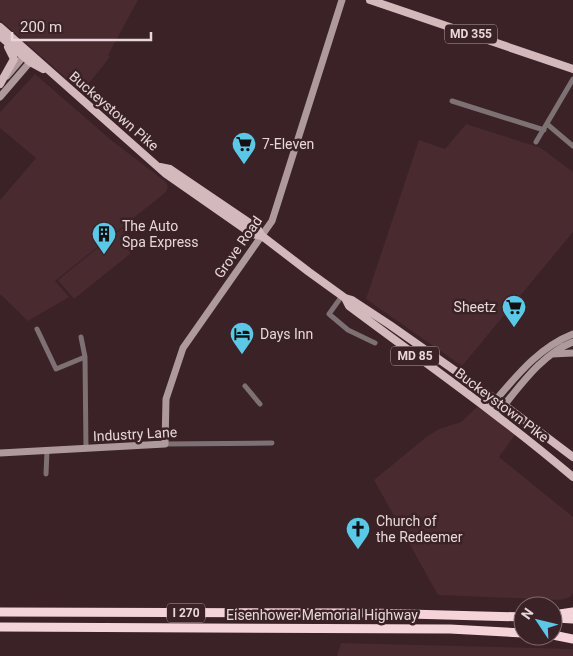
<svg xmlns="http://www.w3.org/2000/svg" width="573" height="656" font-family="Roboto,sans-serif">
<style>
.built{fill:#482a2f}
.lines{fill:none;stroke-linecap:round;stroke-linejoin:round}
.street{stroke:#7e7173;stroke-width:5}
.secondary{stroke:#ae999c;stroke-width:7}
.primary{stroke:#d3b8bc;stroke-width:8}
.highway{stroke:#f5d4d9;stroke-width:9}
.labels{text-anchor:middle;stroke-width:5;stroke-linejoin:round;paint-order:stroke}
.shield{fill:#3a2226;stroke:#b3a1a3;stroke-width:1}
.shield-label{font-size:12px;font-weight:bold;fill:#e7d7d9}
.street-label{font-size:14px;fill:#e7d7d9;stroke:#3a2226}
.poi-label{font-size:14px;fill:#e7d7d9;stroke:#3a2226;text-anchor:start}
</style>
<rect width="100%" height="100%" fill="#3a2226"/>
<path class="built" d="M0,0H138L108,55L110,57L82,92L0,20Z
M35,74L111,140L166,182L168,187L166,192L55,281L69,297L28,321L0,294V200L36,158L0,128V112Z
M466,124L541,148L573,172V232L462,366L366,299L419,140L445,149Z
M125,226L129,235L130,254L74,299L58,280Z
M477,407L517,432L499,457L573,517V593L570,597L561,600L438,595L374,480L425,438L439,429L461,422Z
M341,643L573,649V656H337Z"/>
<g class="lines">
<path class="street" d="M452,101L544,130
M547,124L573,146
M536,142L573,79
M342,296L329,314L348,330L375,343
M37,329L56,369L85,357
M81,337L85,357L86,449
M245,386L260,404
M165,444L272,443
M46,474L47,451"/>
<path class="secondary" d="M7,76L24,56L29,54
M0,97L30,62L31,56
M552,354L573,353
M489,408C514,379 537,348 573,334
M497,414C518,389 541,354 573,342
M0,453L165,444L166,399L183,348L272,221L342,0"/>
<path class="primary" d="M370,0L573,69
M0,27L166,174L252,234L262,236
M0,36L30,62L43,69
M0,84L14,59L8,47
M160,167L170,169L257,228L262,236L309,272L345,298L352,300L390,325L504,405L573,457
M345,298L349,306C424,362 501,416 573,477"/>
<path class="highway" d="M0,612L371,613L523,617
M553,615L573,612
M556,618L573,619
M0,627L450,629L523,633
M553,635L573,639"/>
</g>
<defs>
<symbol id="supermarket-pin" viewBox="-11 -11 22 30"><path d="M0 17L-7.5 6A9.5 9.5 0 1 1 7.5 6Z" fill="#5ac8e6" stroke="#3a2226"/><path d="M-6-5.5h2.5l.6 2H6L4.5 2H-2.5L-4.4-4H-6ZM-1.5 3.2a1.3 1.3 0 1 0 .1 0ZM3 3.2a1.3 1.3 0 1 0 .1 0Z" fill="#111"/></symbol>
<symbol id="building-pin" viewBox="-11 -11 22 30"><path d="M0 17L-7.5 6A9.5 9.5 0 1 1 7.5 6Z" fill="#5ac8e6" stroke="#3a2226"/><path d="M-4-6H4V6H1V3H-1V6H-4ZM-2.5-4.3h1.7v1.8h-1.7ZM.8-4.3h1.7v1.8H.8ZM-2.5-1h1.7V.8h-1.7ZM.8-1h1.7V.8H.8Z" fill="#111"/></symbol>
<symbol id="hotel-pin" viewBox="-11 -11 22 30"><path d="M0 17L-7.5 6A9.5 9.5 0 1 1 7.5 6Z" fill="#5ac8e6" stroke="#3a2226"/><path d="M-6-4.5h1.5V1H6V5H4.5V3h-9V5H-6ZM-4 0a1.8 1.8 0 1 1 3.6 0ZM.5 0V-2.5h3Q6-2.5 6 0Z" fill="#111"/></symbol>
<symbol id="church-pin" viewBox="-11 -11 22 30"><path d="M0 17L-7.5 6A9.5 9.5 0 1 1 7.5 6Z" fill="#5ac8e6" stroke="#3a2226"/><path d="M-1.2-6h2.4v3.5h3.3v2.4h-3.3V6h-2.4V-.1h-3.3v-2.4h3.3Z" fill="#111"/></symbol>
</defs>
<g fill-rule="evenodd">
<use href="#supermarket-pin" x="230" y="130" width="28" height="38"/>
<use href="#building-pin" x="90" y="220" width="28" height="38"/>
<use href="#supermarket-pin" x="500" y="293" width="28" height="38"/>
<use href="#hotel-pin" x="228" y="320" width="28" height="38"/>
<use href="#church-pin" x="344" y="515" width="28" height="38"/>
</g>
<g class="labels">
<g class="shield">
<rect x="445" y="24.5" width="52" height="19" rx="4"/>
<rect x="391" y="346.5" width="48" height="19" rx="4"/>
<rect x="167" y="603.5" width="38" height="19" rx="4"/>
</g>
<g class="shield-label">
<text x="471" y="38">MD 355</text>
<text x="415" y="360">MD 85</text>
<text x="186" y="617">I 270</text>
</g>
<g class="street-label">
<text transform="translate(114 111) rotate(41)" y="5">Buckeystown Pike</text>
<text transform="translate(238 247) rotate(-55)" y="5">Grove Road</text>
<text transform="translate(502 405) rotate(37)" y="5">Buckeystown Pike</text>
<text transform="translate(135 434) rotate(-3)" y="5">Industry Lane</text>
<text x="322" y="620">Eisenhower Memorial Highway</text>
</g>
<g class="poi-label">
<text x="262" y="149">7-Eleven</text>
<text x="122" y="231">The Auto<tspan x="122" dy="16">Spa Express</tspan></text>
<text x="496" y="312" text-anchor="end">Sheetz</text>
<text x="260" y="339">Days Inn</text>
<text x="376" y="526">Church of<tspan x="376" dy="16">the Redeemer</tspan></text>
</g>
</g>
<g transform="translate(538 621) rotate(305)"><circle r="24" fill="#3a2226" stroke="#7f6a6e"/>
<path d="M0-4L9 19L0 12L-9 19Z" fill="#5ac8e6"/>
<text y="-8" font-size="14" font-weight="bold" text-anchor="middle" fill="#e7d7d9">N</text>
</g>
<path d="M12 32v8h139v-8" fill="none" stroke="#e7d7d9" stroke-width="2.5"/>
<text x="20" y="32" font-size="15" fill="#e7d7d9" stroke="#3a2226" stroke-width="4" paint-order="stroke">200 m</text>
</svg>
